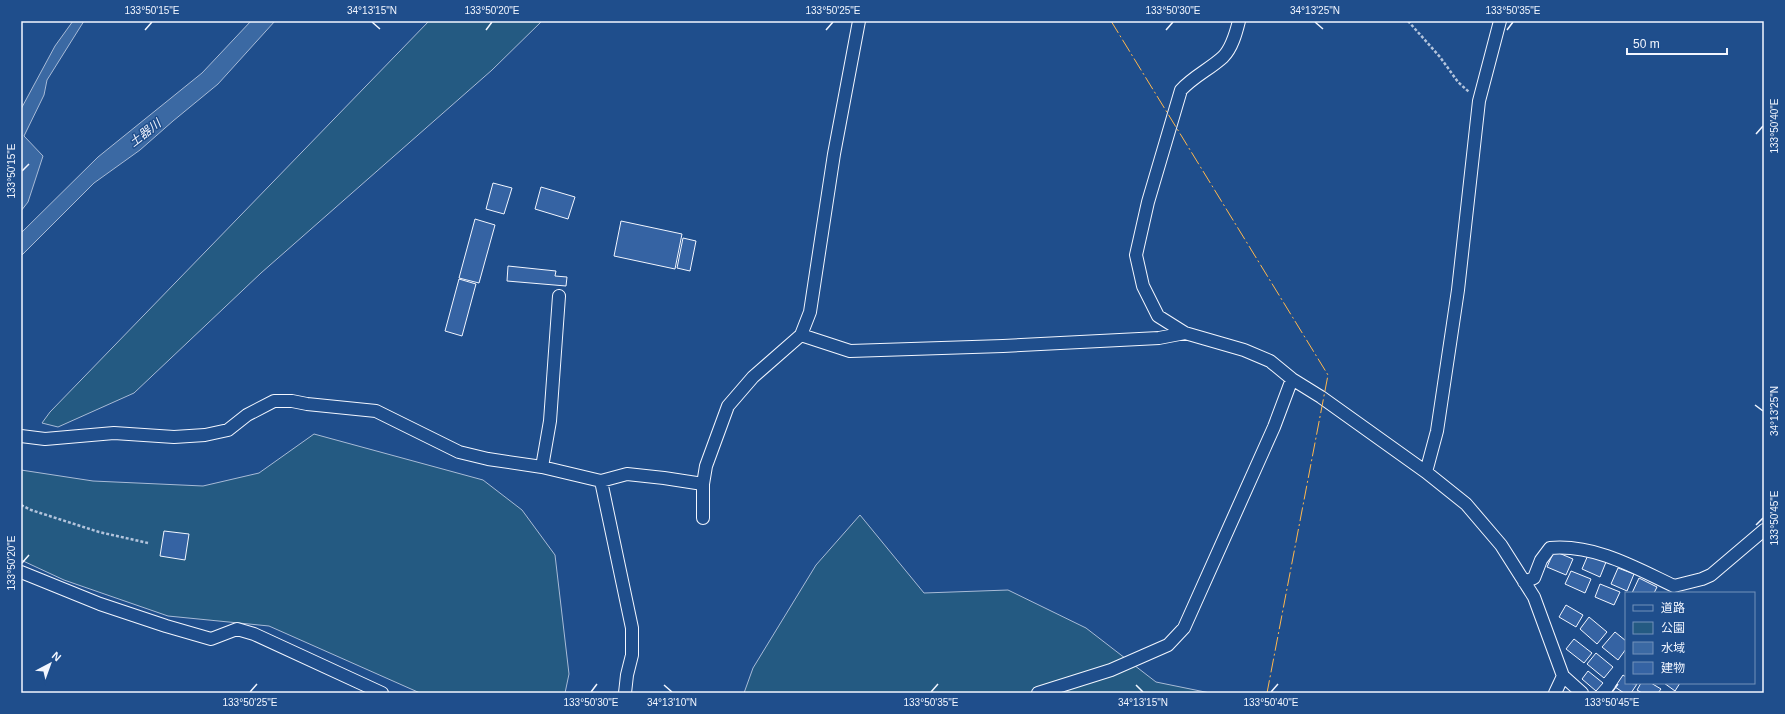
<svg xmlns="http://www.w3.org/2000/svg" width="1785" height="714" font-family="Arial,'Noto Sans JP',sans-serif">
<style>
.green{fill:#245a82;stroke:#a8bbd7}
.water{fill:#3b69a3;stroke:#a8bbd7}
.building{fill:#3563a3;stroke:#f2f6ff}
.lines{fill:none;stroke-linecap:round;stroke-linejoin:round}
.minor-casing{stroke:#f2f6ff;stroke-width:14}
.path{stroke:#b3c4dc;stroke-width:2.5;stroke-dasharray:3 2;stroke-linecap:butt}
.minor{stroke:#1f4e8c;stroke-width:12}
.power{stroke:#ffb74d;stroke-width:1;stroke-dasharray:14 3 2 3;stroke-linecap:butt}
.ticks{fill:none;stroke:#f2f6ff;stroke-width:1.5}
.labels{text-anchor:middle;stroke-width:3;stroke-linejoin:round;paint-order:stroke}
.water-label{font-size:12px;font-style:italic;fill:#f2f6ff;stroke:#1f4e8c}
.neatline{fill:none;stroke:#f2f6ff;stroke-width:1.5}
.ticks-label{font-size:10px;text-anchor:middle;fill:#f2f6ff}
</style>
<rect width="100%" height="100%" fill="#1f4e8c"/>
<path class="green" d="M429,21H542L492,70L261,273L134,393L58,427L42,423L50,412Z
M314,434L483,480L522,510L555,555L569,674L565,693H420L269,626L168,616L64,580L21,560V470L93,481L203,486L259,473Z
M860,515L924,593L1008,590L1086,628L1156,682L1210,693H744L753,668L816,565Z"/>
<path class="water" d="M73,21H84L47,80L44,95L24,136L43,156L28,202L21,211V109L55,46Z
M251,21H275L218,84L173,121L140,150L94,183L21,256V233L98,157L202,73Z"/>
<path class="building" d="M493,183L512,188L504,214L486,209Z
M541,187L575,197L568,219L535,209Z
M475,219L495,225L479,283L459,278Z
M621,221L682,234L675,269L614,256Z
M683,238L696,241L690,271L677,268Z
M508,266L556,271L555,276L567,277L566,286L507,281Z
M459,279L476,284L462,336L445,331Z
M164,531L189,534L185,560L160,556Z
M1554,551L1573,559L1566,575L1547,567Z
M1588,555L1606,562L1600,577L1582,569Z
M1618,568L1634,574L1627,591L1611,584Z
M1571,571L1591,579L1585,593L1565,584Z
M1639,578L1657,587L1654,593H1632Z
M1600,584L1620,592L1614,605L1595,597Z
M1566,605L1583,615L1576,627L1559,617Z
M1589,617L1607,632L1597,644L1580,629Z
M1615,632L1626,641V649L1618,660L1602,647Z
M1574,639L1592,653L1584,663L1566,649Z
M1596,653L1613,667L1604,678L1587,664Z
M1588,671L1603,683L1596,691L1582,679Z
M1623,675L1626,677V683L1637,684L1631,693H1624L1615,687Z
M1641,683H1651L1661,689L1658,693H1642L1637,690Z
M1664,683H1680L1675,691Z"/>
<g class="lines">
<defs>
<path id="minor" d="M1185,333L1158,316L1143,286L1136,255L1148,202L1181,90C1194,76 1210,69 1223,57C1232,48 1236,33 1239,21
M801,335L850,351L1003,346L1159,338L1185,333L1244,350L1270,361L1292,379L1321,397L1426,472L1466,504L1501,545L1534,597L1563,676L1582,693
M21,436L45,439L114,433L174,437L205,435L228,430L247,415L274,401H292L307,404L376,411L459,452L488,459L542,467L601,481L627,474L664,478L703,484
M542,467L550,421L559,296
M1426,472L1437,431L1458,290L1479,101L1500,21
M601,481L632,628V655L627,675L625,693
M703,518V484L706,466L728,406L753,377L801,335L810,312L834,154L859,21
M21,572L100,604L166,626L211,639L237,629L254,634L382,693
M1524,582L1534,578L1541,560L1550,548C1595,544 1636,568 1674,586L1702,579L1711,575L1764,530
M1038,693L1111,670L1168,645L1184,628L1274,427L1292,379
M1555,693L1563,676"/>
</defs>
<use href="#minor" class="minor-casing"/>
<path class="path" d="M1408,21L1440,57L1458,82L1469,92
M21,505L31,510L99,532L148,543"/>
<use href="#minor" class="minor"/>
<path class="power" d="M1111,21L1328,375L1267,693"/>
</g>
<path class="ticks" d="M372,22L380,29M1315,22L1323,29M145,30L152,22M486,30L492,22M826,30L833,22M1166,30L1173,22M1507,30L1513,22M1756,134L1763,126M22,171L29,164M1755,405L1763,411M1756,525L1763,518M22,563L29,555M664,685L672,692M1136,685L1143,692M250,692L257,684M591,692L597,684M931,692L938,684M1271,692L1278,684M1612,692L1618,684"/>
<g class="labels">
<g class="water-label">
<text transform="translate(145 133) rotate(-38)" y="4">土器川</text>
</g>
</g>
<rect width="1785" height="714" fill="none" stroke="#1f4e8c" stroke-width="44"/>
<rect x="1625" y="592" width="130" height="92" fill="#1f4e8c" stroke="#7391ba"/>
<rect x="1633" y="605" width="20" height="6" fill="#1f4e8c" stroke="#7391ba"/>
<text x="1661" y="612" font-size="12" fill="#f2f6ff">道路</text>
<rect x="1633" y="622" width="20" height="12" fill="#245a82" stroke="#7391ba"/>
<text x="1661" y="632" font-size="12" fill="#f2f6ff">公園</text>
<rect x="1633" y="642" width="20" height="12" fill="#3b69a3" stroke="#7391ba"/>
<text x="1661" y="652" font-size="12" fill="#f2f6ff">水域</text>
<rect x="1633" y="662" width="20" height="12" fill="#3563a3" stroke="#7391ba"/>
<text x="1661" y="672" font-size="12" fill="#f2f6ff">建物</text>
<g transform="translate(50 664) rotate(41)" stroke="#1f4e8c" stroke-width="3" paint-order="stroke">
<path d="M0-3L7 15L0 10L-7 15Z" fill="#f2f6ff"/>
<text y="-6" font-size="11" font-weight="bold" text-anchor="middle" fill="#f2f6ff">N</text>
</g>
<path d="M1627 48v6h100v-6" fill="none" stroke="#f2f6ff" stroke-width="2"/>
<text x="1633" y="48" font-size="12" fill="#f2f6ff" stroke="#1f4e8c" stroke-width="3" paint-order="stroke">50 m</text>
<rect x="22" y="22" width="1741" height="670" class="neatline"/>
<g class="ticks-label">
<text x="152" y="14">133°50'15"E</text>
<text x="372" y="14">34°13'15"N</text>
<text x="492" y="14">133°50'20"E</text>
<text x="833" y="14">133°50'25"E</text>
<text x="1173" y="14">133°50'30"E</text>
<text x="1315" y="14">34°13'25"N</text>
<text x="1513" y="14">133°50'35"E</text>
<text transform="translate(1774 126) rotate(-90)" y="4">133°50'40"E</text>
<text transform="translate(11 171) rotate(-90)" y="4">133°50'15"E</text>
<text transform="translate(1774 411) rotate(-90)" y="4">34°13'25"N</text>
<text transform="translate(1774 518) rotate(-90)" y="4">133°50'45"E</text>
<text transform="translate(11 563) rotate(-90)" y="4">133°50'20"E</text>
<text x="250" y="706">133°50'25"E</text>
<text x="591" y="706">133°50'30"E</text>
<text x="672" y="706">34°13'10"N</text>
<text x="931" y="706">133°50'35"E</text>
<text x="1143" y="706">34°13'15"N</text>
<text x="1271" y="706">133°50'40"E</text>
<text x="1612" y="706">133°50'45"E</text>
</g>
</svg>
